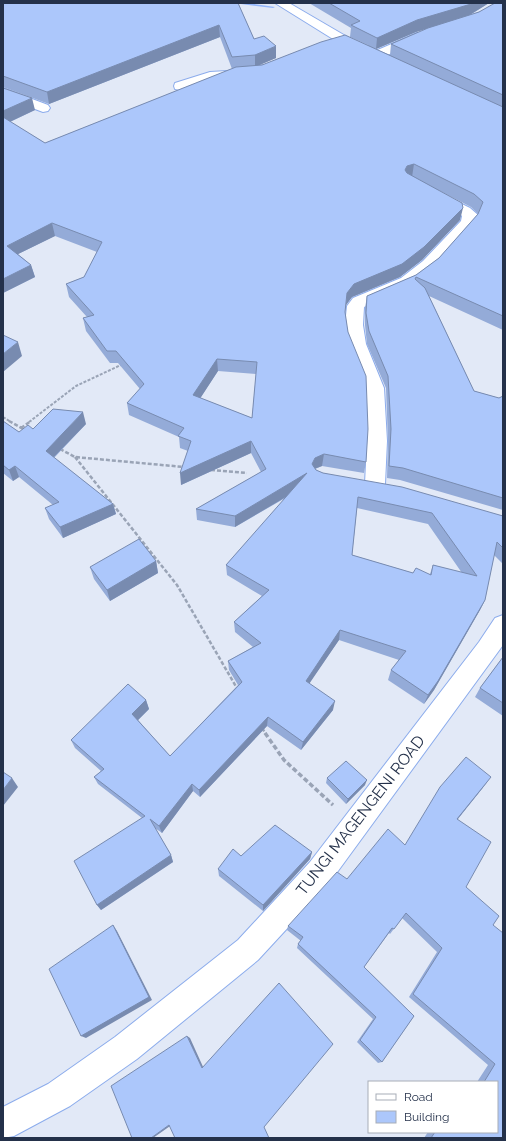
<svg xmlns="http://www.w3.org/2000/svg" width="506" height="1141" font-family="Raleway,sans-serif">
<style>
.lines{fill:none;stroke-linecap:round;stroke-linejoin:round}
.stream{fill:#93b6fc;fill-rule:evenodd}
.minor-casing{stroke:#8cacec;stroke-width:2}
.path-far2{stroke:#9aa4b6;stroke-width:2;stroke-dasharray:3 1.5;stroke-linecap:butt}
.path-far1{stroke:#9aa4b6;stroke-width:2.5;stroke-dasharray:4 2;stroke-linecap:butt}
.path{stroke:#9aa4b6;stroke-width:3.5;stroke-dasharray:5 2.5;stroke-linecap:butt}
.minor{fill:#fff;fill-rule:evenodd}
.wall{fill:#94abd8;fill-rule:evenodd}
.shaded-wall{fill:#788bb0}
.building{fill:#acc7fb;stroke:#788bb0;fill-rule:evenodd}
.labels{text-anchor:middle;stroke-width:3;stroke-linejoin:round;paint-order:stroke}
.near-street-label{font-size:16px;fill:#24314a;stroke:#fff}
</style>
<rect width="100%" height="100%" fill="#e2e9f7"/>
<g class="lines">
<path class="stream" d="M233,3H248L275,7L273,8Z"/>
<defs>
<path id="minor" d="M275,3H289L349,38L370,47L372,50L370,53L366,54L341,44Z
M417,33L421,34L423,37L421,40L381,58H373L371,55L373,52Z
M245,70L249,71L251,74L249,77L211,80L180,90L175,89L174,86L175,83L210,72Z
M3,88L48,105L50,108L48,111L43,112L3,97Z
M435,191L470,208L478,215L477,222L435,269L413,286L364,307L363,325L366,344L384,388L387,441L385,484L382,490L375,492L368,490L365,484L367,441L366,388L348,344L345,325L347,306L353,298L401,278L423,261L461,221L462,216L460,214L430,198L428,195L430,192Z
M503,615V645L495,656L330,882L258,960L137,1059L70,1106L14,1136L3,1138V1107L48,1084L115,1037L238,940L310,862L479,642L495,618Z"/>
</defs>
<use href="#minor" class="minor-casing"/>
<path class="path-far2" d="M3,417L11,422
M29,422L76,386L123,364"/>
<path class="path-far1" d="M9,421L25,430
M21,428L31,421
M60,449L75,457L184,467
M75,457L177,585L238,690
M211,470L247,473
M262,728L266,734"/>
<path class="path" d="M265,733L284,760L333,805"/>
<use href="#minor" class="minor"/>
</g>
<path class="wall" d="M3,3H238L254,39L276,58L259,65L368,45L350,37L351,28L309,3H489L470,15L503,3V330L429,296L474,391L499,398L503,396V510L400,480L387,478L388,441L386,388L367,344L365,325V308L367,296L416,275L439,258L478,214L471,207L438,190L460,220L422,260L400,277L352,297L346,305L345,312L366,462L364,473L322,466L315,469L316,470L323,473L503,516V564L494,555L485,600L480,610L434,690L424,704L388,680L391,670L399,660L339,640L309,683L333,710L301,750L267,726L200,797L193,791L162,833L155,828L171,855L173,862L101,910L97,905L142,818L98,784L94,777L101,771L75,748L71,740L146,700L149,709L138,720L170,756L238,685L229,670L228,661L253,647L235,632L234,622L262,596L227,575L226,565L287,497L235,527L197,520L196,509L261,472L251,453L181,485L188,451L180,448L179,437L129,415L127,403L140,389L118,363H110L86,331L83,318L87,317L69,297L66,284L84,277L97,252L55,236L18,254L31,265L35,277L3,293V88L35,110L10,122L45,143L232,69L220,37L49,104L3,87ZM435,26L391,44L390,55L376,49L416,32ZM218,371L256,374L252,418L200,398ZM357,508L428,524L462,573L433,565L430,574L413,573L352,555Z
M3,421L19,432L33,429L86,424L54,458L113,504L116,514L63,538L49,519L45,508L53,505L19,477L13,481L3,473Z
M156,561L158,573L110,601L94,579L90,567Z
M503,657V716L475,697L480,688Z
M327,778L365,785L346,804L326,783Z
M485,785L458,819L466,887L493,925L503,1138H424L428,1132H497V1082H477L488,1065L409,997L437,952L402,918L390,934L389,933L364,967L414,1016L382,1062L378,1063L357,1042L373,1019L297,948L298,944L301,941L287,930L288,926L347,879L405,845Z
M312,852L310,859L263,911L219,876L218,869L241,856Z"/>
<path class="shaded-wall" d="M473,3H489L468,16L416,32L376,49L377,38L417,20Z
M219,25L220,37L49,104L47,92Z
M276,46V58L255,67V55Z
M32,98L35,110L3,125V111Z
M414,164L412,177L405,178V170L407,166Z
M463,208L460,220L422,260L400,277L352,297L346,305L347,293L354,284Z
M52,223L55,236L10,258L7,246Z
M31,265L35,277L3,293V279Z
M18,342L22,356L3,372V354Z
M217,359L218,371L194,408L193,395Z
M83,412L86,424L49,462L46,451Z
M251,441V453L181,485L180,473Z
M324,454L322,466L314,469L312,464L315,458Z
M15,466L19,477L13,481L9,470Z
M307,473L306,485L235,527V516Z
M113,504L116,514L63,538L60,527Z
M156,561L158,573L110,601L107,590Z
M485,600L480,610L434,690L424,704L428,695Z
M340,630L339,640L305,690L306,681Z
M146,700L149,709L135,723L132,714Z
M335,701L333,710L301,750L303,742Z
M268,717L267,726L200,797L199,790Z
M491,777L485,785L452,826L457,819Z
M12,778L18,787L3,806V790Z
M367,780L365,785L346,804L348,799Z
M192,784L193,791L162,833L159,826Z
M312,852L310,859L263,911V905Z
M171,855L173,862L101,910L97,905Z
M113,925L117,931L152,1000L86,1038L81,1036Z
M187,1036L190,1038L204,1069L202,1068Z
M173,1124L153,1138H151L169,1125Z"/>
<path class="building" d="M3,3H238L254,39L264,36L276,46L255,55L232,57L219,25L47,92L3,76Z
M329,3H473L471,4L417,20L377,38L351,25L360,21Z
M495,3H503V95L391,44L428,28L479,12Z
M345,35L503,107V316L416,277L415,279L425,288L474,391L499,398L503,396V498L403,468L389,466L391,429L388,376L369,331L366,313L367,296L416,275L439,258L478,214L483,202L474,194L414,164L407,166L405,170L407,173L462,203L463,208L424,247L402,264L354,284L347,293L345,312L348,332L366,376L368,429L366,462L324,454L315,458L312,464L316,470L323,473L402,487L503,516V548L497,542L485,600L438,681L428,695L391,670L406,651L340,630L306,681L335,701L303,742L268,717L199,790L192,784L159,826L150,819L171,855L97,905L74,861L145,816L94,777L104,769L71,740L128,684L146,700L132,714L170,756L242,682L228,661L261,643L234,622L269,590L226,565L307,473L235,516L196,509L266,469L251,441L180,473L191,441L178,436L184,428L127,403L144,384L116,351H107L83,318L94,315L66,284L84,277L102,242L52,223L7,246L31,265L3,279V117L45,143L236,67L262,65L321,42ZM217,359L257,362L252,418L193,395ZM358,497L432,513L477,576L433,565L431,575L416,568L413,573L352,555Z
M3,88L32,98L3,111Z
M3,335L18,342L3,354Z
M53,409L83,412L46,451L113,504L60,527L45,508L59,502L15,466L9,470L3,465V421L19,432L28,425L33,429Z
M139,539L156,561L107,590L90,567Z
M503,657V703L480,688Z
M466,757L491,777L457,819L491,842L466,887L499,916L493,925L503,933V1138H431L435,1132H497V1082H484L495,1064L413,994L442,948L406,913L394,929L392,928L364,967L414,1016L382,1062L360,1040L376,1017L298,944L303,937L288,926L337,872L347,879L388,829L405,845L440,787Z
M346,761L367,780L348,799L327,778Z
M3,772L12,778L3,790Z
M275,825L312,852L263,905L218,869L233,849L241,856Z
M113,925L149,997L81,1036L49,969Z
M279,983L333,1044L264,1127L269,1138H175L169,1125L151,1138H132L111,1086L187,1036L202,1068Z"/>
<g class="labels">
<g class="near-street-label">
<text transform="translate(360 815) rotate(-52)" y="6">TUNGI MAGENGENI ROAD</text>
</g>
</g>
<rect width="506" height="1141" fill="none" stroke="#24314a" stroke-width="8"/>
<rect x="368" y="1081" width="130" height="52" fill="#ffffff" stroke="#a7adb7"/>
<rect x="376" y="1094" width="20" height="6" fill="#ffffff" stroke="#a7adb7"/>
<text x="404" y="1101" font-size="12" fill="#24314a">Road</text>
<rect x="376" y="1111" width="20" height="12" fill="#acc7fb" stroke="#a7adb7"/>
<text x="404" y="1121" font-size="12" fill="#24314a">Building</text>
</svg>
